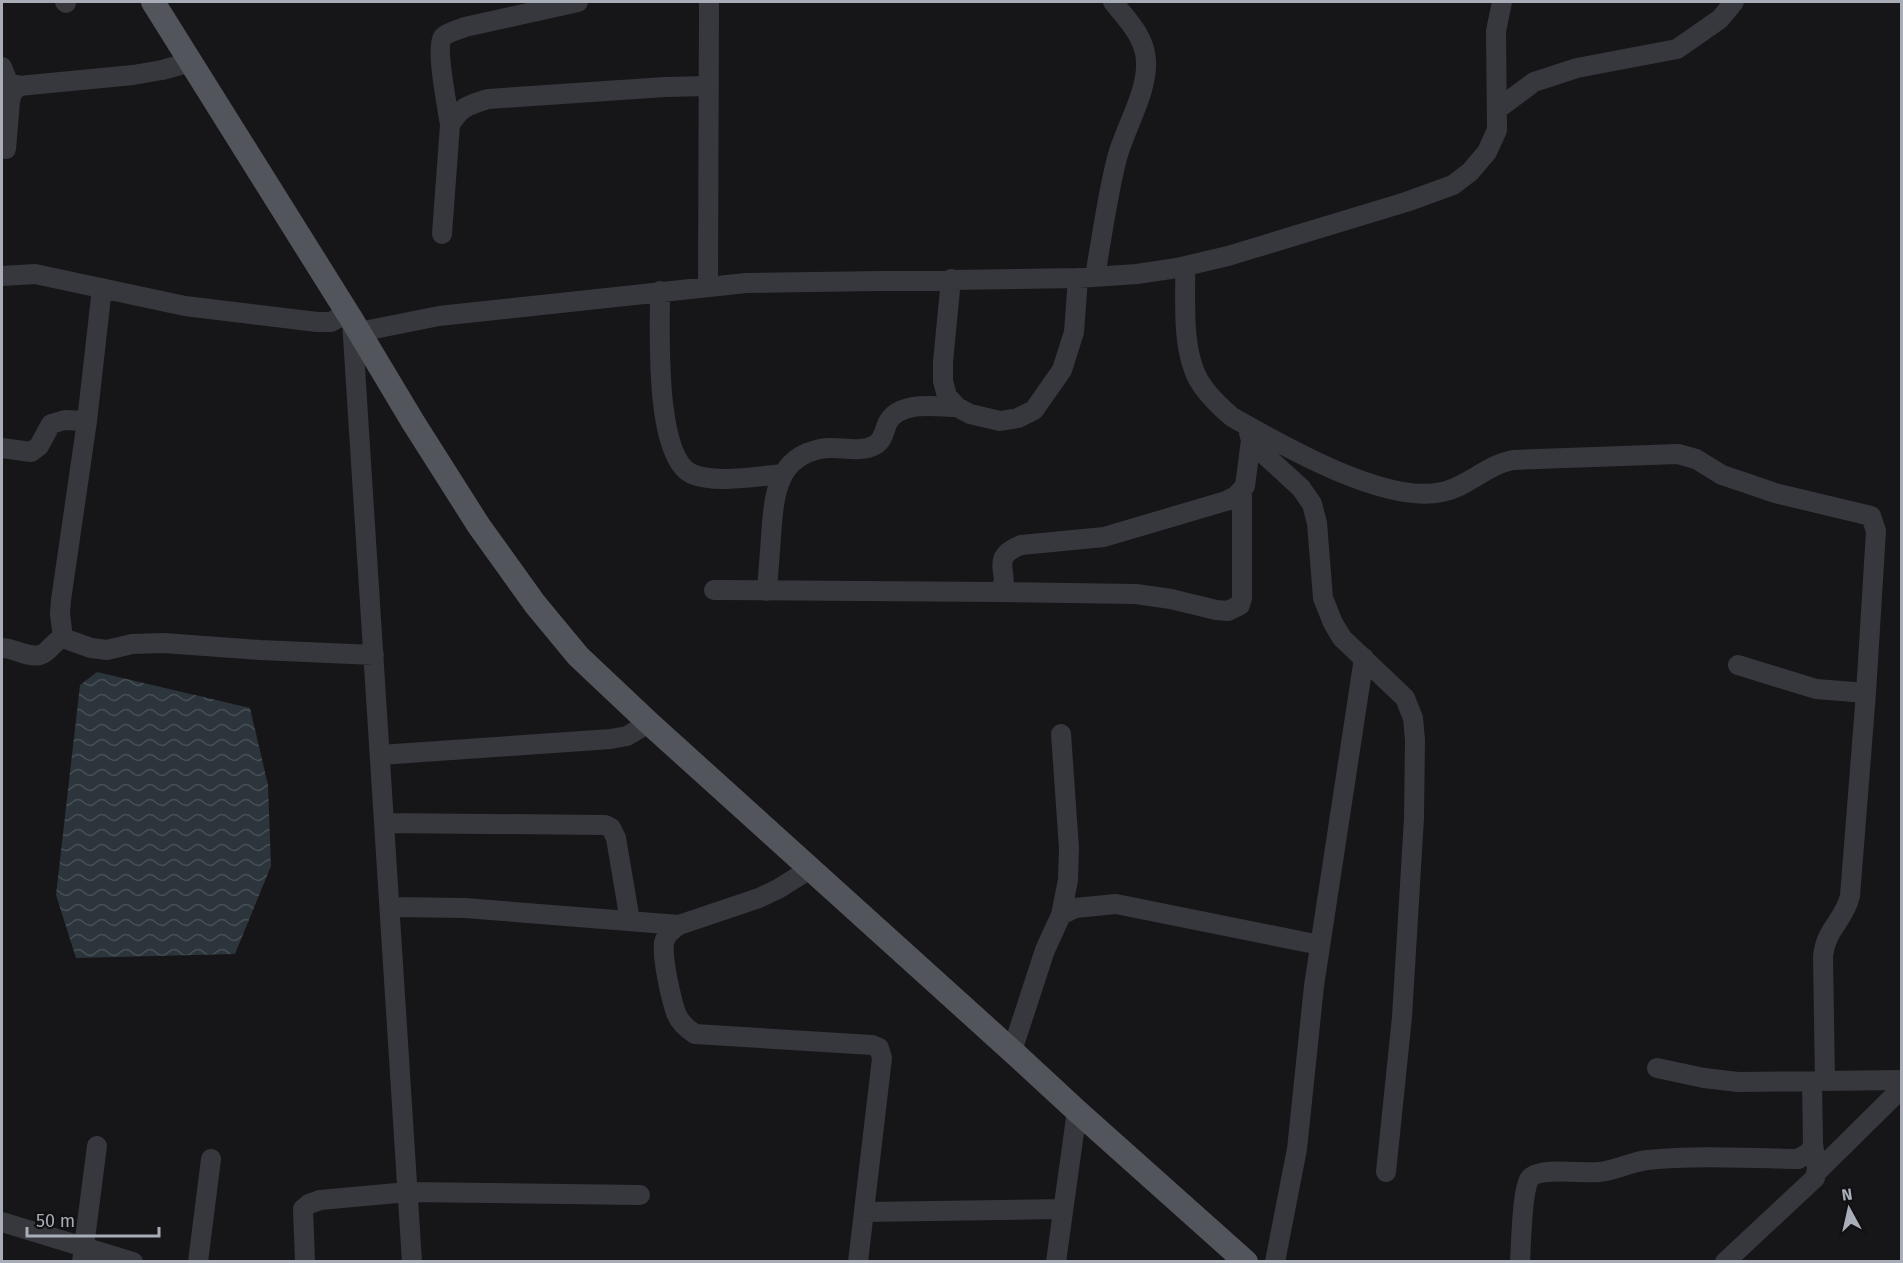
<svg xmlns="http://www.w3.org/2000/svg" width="1903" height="1263" font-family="'Fira Sans',sans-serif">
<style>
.water{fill:url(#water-waves)}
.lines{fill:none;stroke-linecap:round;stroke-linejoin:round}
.minor{stroke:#37383d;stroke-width:20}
.major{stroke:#53555c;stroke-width:24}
</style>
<defs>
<pattern id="water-waves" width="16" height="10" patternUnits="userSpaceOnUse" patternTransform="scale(1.5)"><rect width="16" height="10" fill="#2c353c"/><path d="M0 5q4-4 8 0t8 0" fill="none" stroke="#485056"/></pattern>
</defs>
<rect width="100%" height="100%" fill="#161618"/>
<path class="water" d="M97,672L250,708L268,785L271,866L235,954L76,958L56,895L80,685Z"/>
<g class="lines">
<path class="minor" d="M65,2L66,3
M2,67L8,82L19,86
M1499,108L1534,82L1577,68L1677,49L1720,19L1734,2
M450,125C448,110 435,47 443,37C448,32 458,30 465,27L578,2
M6,149L10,101L12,93L19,86L133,75L162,70L191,62
M442,234L450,125C460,107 469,105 488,99L665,87L709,86
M1185,266C1186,300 1182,338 1194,370C1200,388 1218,405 1232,417C1282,445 1385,505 1442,492C1468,487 1486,465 1513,460L1678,454L1696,459L1722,475L1746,483L1775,493L1871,516L1876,531L1866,693L1850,896C1844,921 1826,928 1823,956L1825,1081
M2,276L35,274L185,306L317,322H331L347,313
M1095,276C1102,237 1107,197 1117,158C1125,128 1148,91 1146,61C1145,37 1127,19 1113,2
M951,279L943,362V381L947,396L957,407L970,414L1000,421L1018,418L1034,410L1062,370L1074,332L1078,278
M708,286L709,2
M660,291C660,329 654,457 692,474C715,484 758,476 783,474
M352,321L412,1262
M359,332L439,316L746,283L1078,278L1137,274L1177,268L1228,256L1406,202L1453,185L1470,172L1487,152L1497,130L1496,31L1502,2
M1247,426L1251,440L1256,447L1301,488L1312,504L1317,523L1323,598L1333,623L1342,638L1405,698L1413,718L1415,740L1414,818L1402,1017L1386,1172
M2,448L31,452L39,446L51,424L65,420L87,421
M714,590L998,592C1015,576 985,559 1021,545L1104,537L1226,501L1236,496L1245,486L1251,440
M767,591C768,573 770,554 771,536C774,499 775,458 820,449C837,445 859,454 875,445C884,440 884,430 888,422C901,400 936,407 957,407
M998,592L1136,594L1171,599L1216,610L1228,611L1240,605L1242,598V492
M63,638L60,614L61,600L87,421L102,288
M2,648C14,648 28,658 40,655C49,653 53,641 63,638L91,648L107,650L132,644L164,643L260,650L374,655
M1738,665L1816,689L1866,693
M1061,734L1069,848L1068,880L1061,915
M380,755L611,739L627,736L649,723
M384,823L605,825L611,828L616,838L630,921
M810,869L778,889L759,898L679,925C672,930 666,934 664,943C662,959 671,998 676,1013C680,1023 687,1029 695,1034L872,1045L879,1048L882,1058L858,1262
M390,907L465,908L679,925
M1012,1051L1045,950L1061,915L1075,908L1116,904L1320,945
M1657,1068L1704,1078L1738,1082L1902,1080
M1816,1173L1902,1088
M864,1212L1063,1209
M2,1222L133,1262
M82,1262L97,1146
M198,1262L211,1159
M305,1262L303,1209L309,1204L320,1200L408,1192L640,1195
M1056,1262L1077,1111
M1275,1262L1297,1149L1314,986L1364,658
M1520,1262C1521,1248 1522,1183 1531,1177C1544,1167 1582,1174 1599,1172C1615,1171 1631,1162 1647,1160C1696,1155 1748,1158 1798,1159L1810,1152L1813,1144L1812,1082
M1725,1262L1815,1178L1817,1169L1813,1144"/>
<path class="major" d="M153,2L352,320L413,422L479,526L535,604L578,656L649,723L1012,1051L1077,1111L1246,1262"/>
</g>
<rect width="1903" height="1263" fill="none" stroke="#a8adb8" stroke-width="6"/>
<g transform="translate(1849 1209) rotate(352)" stroke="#111113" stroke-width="4.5" paint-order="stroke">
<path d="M0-4.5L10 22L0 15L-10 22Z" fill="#a8adb8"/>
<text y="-9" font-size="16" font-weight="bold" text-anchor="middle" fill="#a8adb8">N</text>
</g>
<path d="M27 1227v9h132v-9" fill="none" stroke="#a8adb8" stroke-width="3"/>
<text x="36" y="1227" font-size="18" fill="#a8adb8" stroke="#111113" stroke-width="4.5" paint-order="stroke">50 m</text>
</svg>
